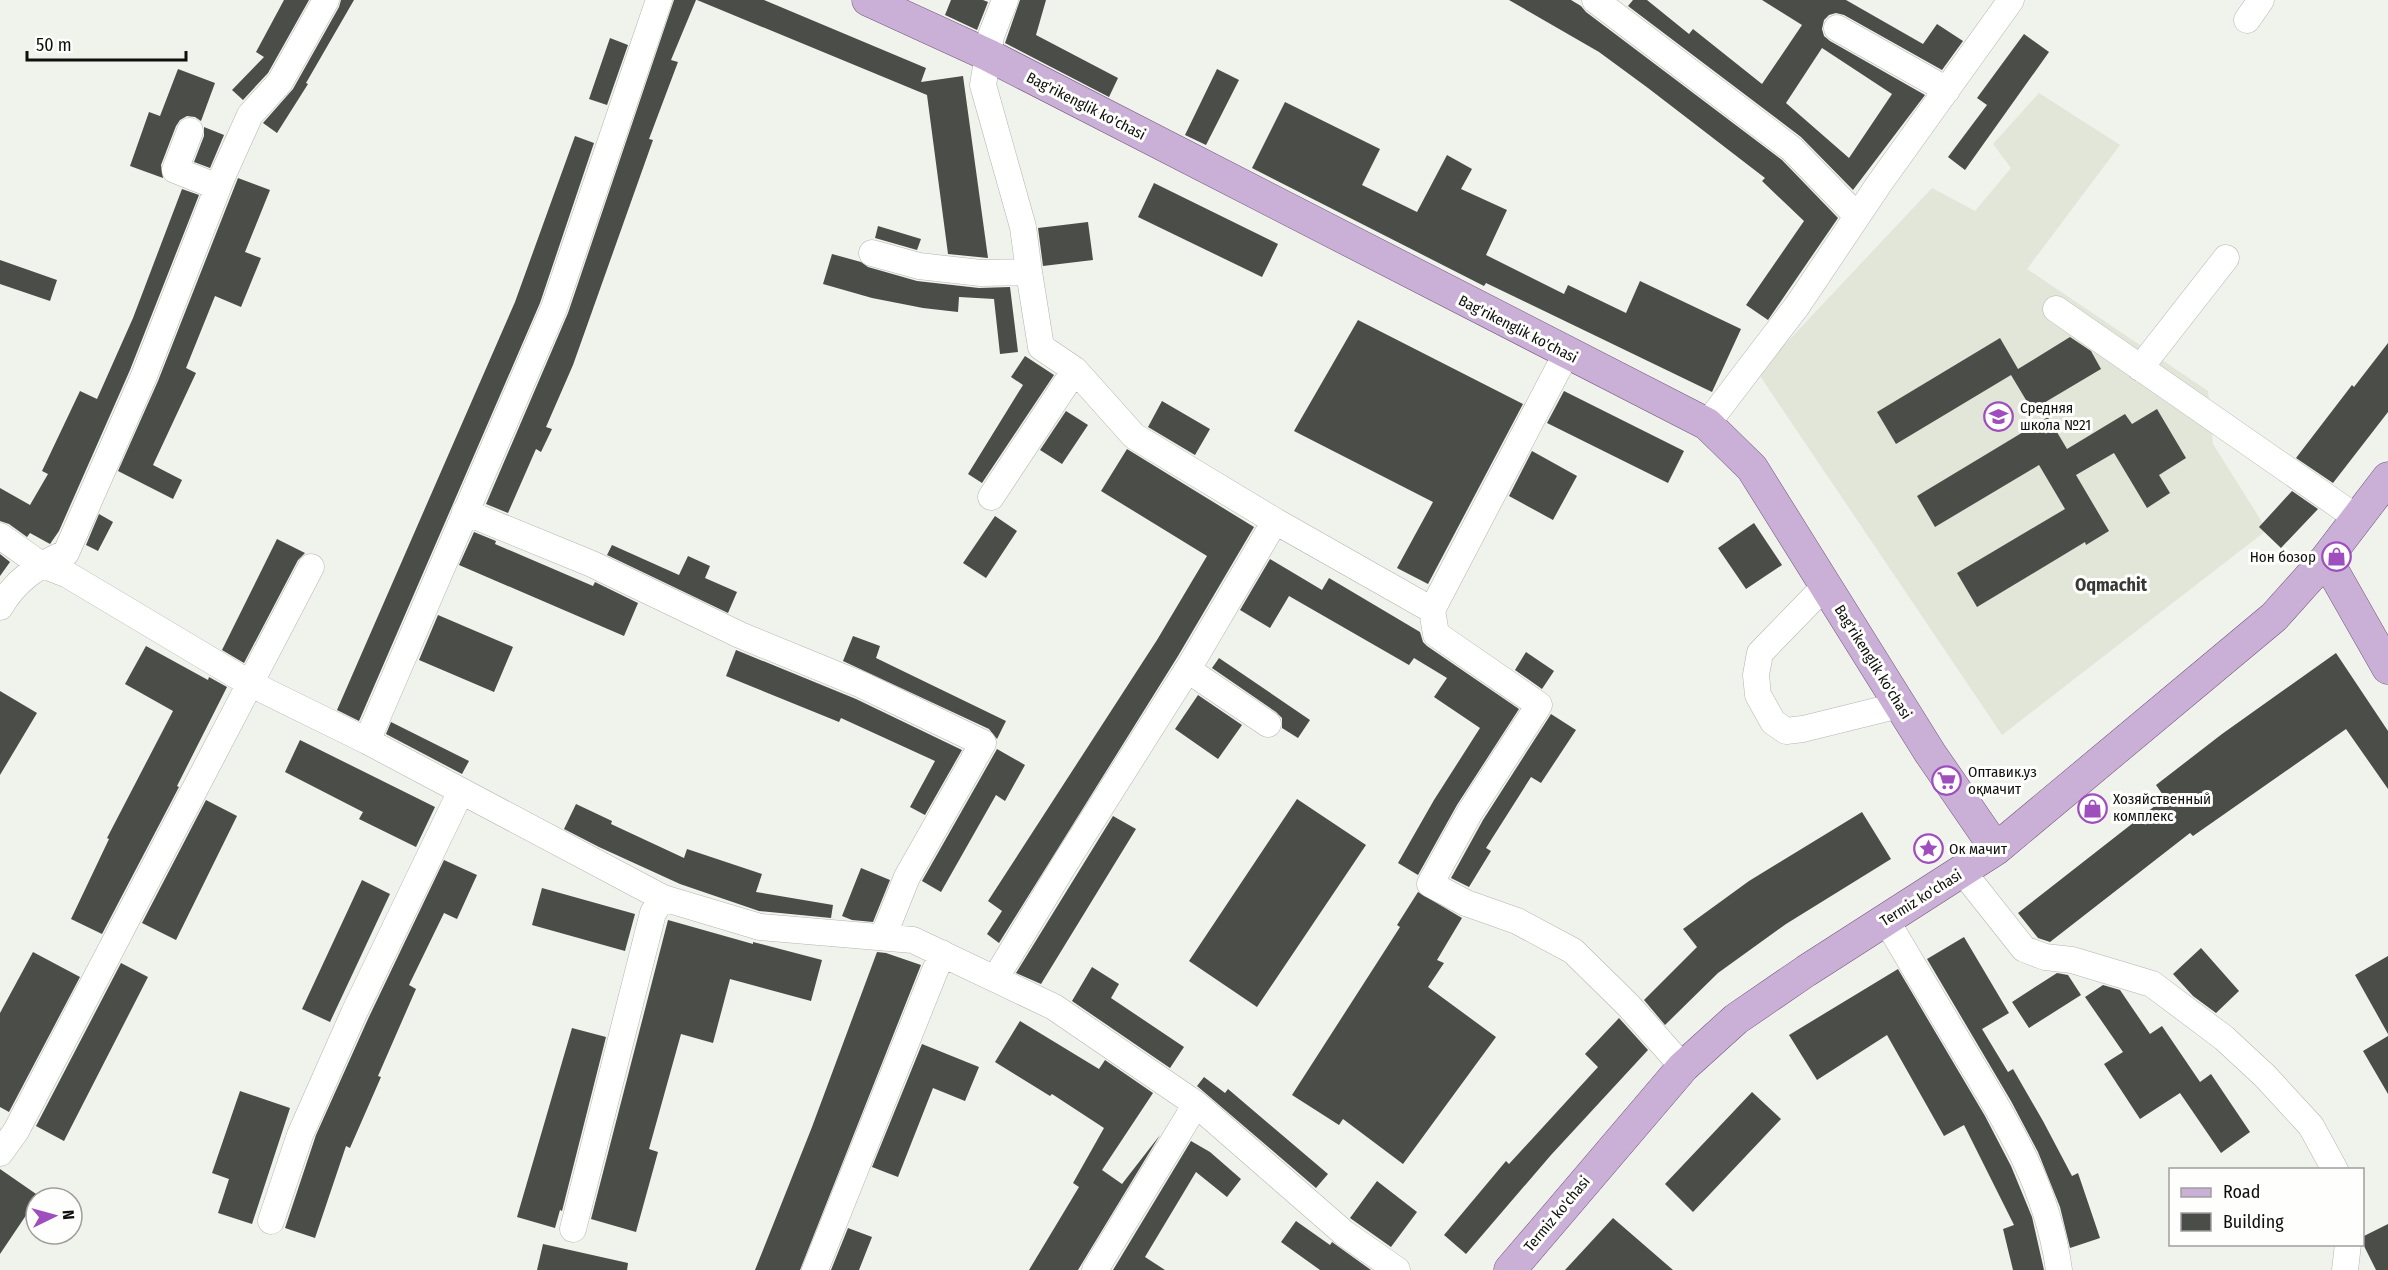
<svg xmlns="http://www.w3.org/2000/svg" width="2388" height="1270" font-family="'Fira Sans Condensed',sans-serif">
<style>
.built{fill:#e1e6d9}
.building{fill:#4b4d48;fill-rule:evenodd}
.lines{fill:none;stroke-linecap:round;stroke-linejoin:round}
.minor-casing{stroke:#b3b5af;stroke-width:27}
.major-casing{stroke:#72557d;stroke-width:33}
.minor{stroke:#fff;stroke-width:26}
.major{stroke:#cab0d6;stroke-width:32}
.labels{text-anchor:middle;stroke-width:6;stroke-linejoin:round;paint-order:stroke}
.street-label{font-size:15px;fill:#0f0f0d;stroke:#fefffd}
.poi-label{font-size:15px;fill:#0f0f0d;stroke:#fefffd;text-anchor:start}
.quarter-label{font-size:18px;font-weight:bold;fill:#393a36;stroke:#fefffd}
</style>
<rect width="100%" height="100%" fill="#f0f2ec"/>
<path class="built" d="M2039,93L2120,145L2027,269L2208,391L2213,444L2267,530L2002,735L1758,373L1932,188L1975,211L2011,168L1993,144Z"/>
<path class="building" d="M284,0H309L268,73L243,100L232,90L264,57L256,52Z
M341,0H354L306,83L308,84L277,133L263,123L293,89L339,7Z
M674,0H696L671,60L678,62L649,139L653,140L573,365L546,427L552,429L541,452L536,449L508,513L486,504L568,313Z
M697,0H764L926,68L921,82L963,76L988,258L948,254L927,95Z
M951,0H983L988,2L977,30L945,15Z
M1020,0H1046L1036,35L1118,78L1109,97L1005,43Z
M1509,0H1571L1581,6L1586,12L1782,160L1838,218L1768,320L1746,305L1804,221L1762,181L1765,178L1648,88L1599,52Z
M1633,0H1647L1689,34L1693,29L1762,84L1802,25L1762,0H1846L1923,44L1937,24L1963,41L1942,70L1844,15L1836,13L1829,15L1824,20L1822,29L1824,36L1830,41L1925,95L1853,190L1801,137L1628,6ZM1822,48L1892,94L1849,158L1786,103Z
M2024,34L2049,52L1965,170L1948,157L1987,105L1977,98Z
M610,38L628,45L607,105L589,99Z
M178,69L215,83L201,121L195,117L187,116L180,120L176,126L161,165L163,178L130,166L149,112L160,116Z
M1217,69L1239,80L1206,145L1185,135Z
M1285,102L1380,149L1362,185L1417,212L1447,155L1472,169L1461,189L1507,210L1486,255L1564,294L1568,285L1626,313L1640,281L1741,329L1712,392L1486,283L1484,286L1252,168Z
M204,127L224,135L210,168L194,162L204,136Z
M575,136L594,143L540,303L359,721L337,710L515,302Z
M238,178L270,190L245,252L261,258L241,307L215,296L186,368L196,373L153,465L182,480L173,499L118,471L158,381Z
M1154,183L1278,244L1262,277L1138,217Z
M182,189L199,195L130,370L59,531L50,544L30,533L27,537L9,524L0,521V488L30,505L48,474L42,471L80,391L97,399L133,318Z
M1088,222L1093,260L1043,266L1038,228Z
M878,226L921,239L917,250L875,238Z
M832,254L861,262L868,267L917,281L979,288L1010,287L1018,352L1000,354L994,299L959,297L958,312L923,308L872,298L823,284Z
M0,260L57,280L50,301L0,284Z
M1358,320L1523,404L1428,584L1397,568L1433,502L1294,431Z
M2070,337L2091,351L2101,369L2032,410L2011,375L1896,444L1877,412L2000,338L2018,369Z
M2388,343V412L2333,483L2296,458L2352,385L2354,387Z
M1025,356L1054,375L982,483L968,474L1023,385L1011,377Z
M1564,391L1684,451L1668,483L1547,423Z
M1162,401L1210,429L1195,455L1148,427Z
M2157,409L2186,458L2159,475L2170,493L2147,508L2114,453L2076,475L2109,531L2086,545L2085,542L1977,607L1957,573L2065,509L2039,465L1935,527L1917,496L2048,417L2067,449L2125,414L2132,424Z
M1066,411L1088,425L1062,464L1040,450Z
M1127,449L1254,527L1178,656L999,943L987,934L1002,911L988,901L1157,640L1207,556L1101,491Z
M1532,451L1577,476L1553,520L1509,496Z
M2292,491L2318,509L2281,548L2259,527Z
M99,514L113,522L98,551L86,545Z
M995,516L1017,531L986,578L963,563Z
M1754,523L1782,565L1746,589L1718,548Z
M474,532L496,541L495,544L593,586L595,582L638,603L624,636L459,565Z
M277,539L305,553L298,560L244,663L222,650Z
M612,545L679,575L688,556L710,566L705,578L737,592L728,613L607,555Z
M0,554L10,562L0,576Z
M1270,559L1322,590L1329,578L1420,632L1423,642L1427,646L1519,709L1457,805L1418,875L1398,863L1434,800L1480,728L1434,697L1447,678L1414,658L1409,665L1289,596L1270,628L1240,610Z
M438,615L513,647L494,692L419,660Z
M853,636L880,646L876,658L1006,721L997,739L989,729L843,661Z
M146,646L208,680L209,677L227,687L177,786L179,787L102,934L71,919L109,839L107,838L173,711L125,684Z
M736,650L856,699L962,750L925,815L910,807L935,761L841,718L839,722L726,676Z
M1526,652L1554,671L1542,689L1515,670Z
M2336,653L2388,731V789L2346,729L2193,836L2190,833L2050,942L2038,938L2018,913L2165,798L2156,785L2222,734Z
M1219,658L1310,720L1298,738L1282,728V718L1276,712L1212,668Z
M0,691L37,713L0,775Z
M1198,695L1242,725L1218,759L1175,729Z
M1551,714L1576,730L1541,783L1531,777L1486,848L1491,851L1469,887L1451,878L1483,820Z
M391,722L469,761L462,774L386,734Z
M300,740L435,807L416,847L359,819L363,812L285,772Z
M997,749L1025,765L1005,801L996,795L941,892L922,881Z
M1297,799L1366,845L1257,1007L1189,961Z
M206,800L237,816L176,940L142,923Z
M576,804L612,821L611,824L684,858L687,849L762,874L756,892L833,905L831,918L759,911L680,884L599,847L564,829Z
M1862,812L1891,859L1786,924L1718,973L1665,1025L1644,1000L1697,947L1683,929L1749,881Z
M1113,816L1136,829L1041,984L1016,973Z
M444,860L477,875L457,919L444,913L409,985L416,989L378,1076L381,1077L350,1148L346,1146L315,1238L285,1228L316,1135L368,1019Z
M861,868L890,880L873,922L852,920L842,916Z
M362,880L390,894L330,1022L302,1009Z
M542,888L635,914L625,951L532,925Z
M1418,892L1462,918L1437,960L1444,963L1428,987L1496,1037L1403,1164L1343,1119L1339,1125L1292,1095L1400,927L1397,925Z
M668,920L753,944V942L822,960L811,1001L730,979L713,1043L681,1034L649,1149L658,1152L636,1232L591,1219Z
M1964,937L2009,1013L1982,1029L2008,1072L2013,1069L2043,1121L2072,1176L2078,1173L2100,1238L2070,1248L2060,1207L2038,1152L2011,1101L1927,959Z
M2201,948L2239,991L2216,1013L2193,996L2173,974Z
M33,952L80,977L9,1112L0,1107V1013Z
M877,952L886,953L921,965L800,1270H755L812,1127Z
M2388,956V1034L2355,975Z
M121,963L148,977L64,1141L36,1126Z
M1092,967L1119,984L1111,998L1184,1047L1170,1068L1072,1001Z
M1898,969L1985,1116L2011,1166L2032,1217L2044,1270H2013L2003,1229L2014,1225L1964,1125L1944,1136L1887,1035L1817,1080L1789,1035Z
M2057,973L2068,975L2081,995L2029,1028L2012,1002Z
M2103,985L2120,990L2150,1034L2162,1026L2200,1082L2211,1074L2250,1132L2221,1153L2180,1093L2140,1119L2104,1064L2123,1052L2085,997Z
M1619,1018L1648,1050L1551,1155L1466,1254L1444,1235L1506,1161L1509,1164L1598,1067L1585,1054Z
M1020,1021L1099,1069L1105,1060L1153,1093L1102,1170L1122,1184L1160,1135L1078,1270H1029L1079,1187L1073,1183L1104,1128L1052,1094L1050,1096L995,1062Z
M572,1028L606,1037L562,1211L560,1210L555,1228L517,1217Z
M2388,1036V1094L2363,1051Z
M922,1044L979,1067L965,1101L933,1088L898,1177L872,1167Z
M1204,1077L1225,1093L1228,1089L1328,1174L1316,1188L1197,1086Z
M240,1091L290,1108L252,1224L218,1213L229,1179L212,1173Z
M1752,1092L1781,1119L1693,1212L1665,1184Z
M1191,1141L1210,1152L1241,1179L1227,1197L1196,1172L1145,1257L1165,1270H1113Z
M0,1169L39,1196L0,1254Z
M1377,1181L1417,1212L1391,1247L1350,1218Z
M1613,1218L1673,1270H1565Z
M1296,1221L1330,1245L1332,1242L1371,1270H1320L1281,1242Z
M2388,1224V1270H2376L2362,1242V1237Z
M848,1228L872,1237L859,1270H831Z
M543,1244L628,1263L627,1270H537Z"/>
<g class="lines">
<defs>
<path id="minor" d="M1595,0L1792,149L1857,216
M2247,20L2261,0
M1837,28L1947,90
M190,131L175,170L218,187
M872,253L919,266L981,273L1029,272L1023,227L983,85L991,36L1005,0
M2056,309L2357,518
M2140,368L2226,258
M1707,424L1797,306L1879,184L2011,0
M991,497L1075,370L1041,347L1029,272
M465,512L592,564L740,635L862,685L983,743L907,877L883,937
M1275,521L1432,610L1566,354
M0,536L40,564L68,575L249,683L367,741L663,898L760,927L913,940L1054,1007L1196,1104L1344,1233L1397,1270
M1825,586L1760,653L1756,675L1758,695L1773,722L1786,731L1803,729L1900,705
M0,607C16,580 38,565 66,553L144,376L222,177L250,115L280,82L326,0
M1432,610L1436,634L1539,705L1470,812L1430,884L1466,903L1517,921L1573,951L1629,1006L1683,1067
M1188,670L1268,724
M367,741L554,308L659,0
M1963,872L2024,949L2045,957L2072,960L2152,984L2224,1038L2265,1076L2311,1126L2335,1170
M1886,920C1913,966 1941,1012 1968,1058C2009,1126 2048,1189 2059,1270
M995,979L1064,865L1191,664L1275,521L1134,436L1075,370
M0,1153L16,1131L311,567
M271,1221L300,1135L354,1013L461,791
M573,1229L653,913L663,898
M815,1270L942,953
M1095,1270L1196,1104
M2345,1270L2348,1244"/>
<path id="major" d="M868,0L988,55L1707,424L1752,468L1930,753L1996,849
M2326,559L2388,668
M1510,1270L1683,1067L1736,1019L1806,971L1996,849L2274,617L2326,559L2388,478"/>
</defs>
<use href="#minor" class="minor-casing"/>
<use href="#major" class="major-casing"/>
<use href="#minor" class="minor"/>
<use href="#major" class="major"/>
</g>
<defs>
<symbol id="school-ring" viewBox="-11 -11 22 22"><circle r="9.5" fill="#fefffd" stroke="#9f4ebe" stroke-width="1.5"/><path d="M0-5L7-2L0 1L-7-2ZM-4 1L0 2.5L4 1V4Q0 6-4 4Z" fill="#9f4ebe"/></symbol>
<symbol id="shop-ring" viewBox="-11 -11 22 22"><circle r="9.5" fill="#fefffd" stroke="#9f4ebe" stroke-width="1.5"/><path d="M-5-2.5h2.3a2.7 3.5 0 0 1 5.4 0H5L5.5 6h-11ZM-1.5-2.5h3a1.5 2.3 0 0 0-3 0Z" fill="#9f4ebe"/></symbol>
<symbol id="supermarket-ring" viewBox="-11 -11 22 22"><circle r="9.5" fill="#fefffd" stroke="#9f4ebe" stroke-width="1.5"/><path d="M-6-5.5h2.5l.6 2H6L4.5 2H-2.5L-4.4-4H-6ZM-1.5 3.2a1.3 1.3 0 1 0 .1 0ZM3 3.2a1.3 1.3 0 1 0 .1 0Z" fill="#9f4ebe"/></symbol>
<symbol id="sight-ring" viewBox="-11 -11 22 22"><circle r="9.5" fill="#fefffd" stroke="#9f4ebe" stroke-width="1.5"/><path d="M0-6L1.8-2.2L6-1.7L2.9 1.2L3.7 5.4L0 3.3L-3.7 5.4L-2.9 1.2L-6-1.7L-1.8-2.2Z" fill="#9f4ebe"/></symbol>
</defs>
<g fill-rule="evenodd">
<use href="#school-ring" x="1982" y="400" width="33" height="33"/>
<use href="#shop-ring" x="2320" y="540" width="33" height="33"/>
<use href="#supermarket-ring" x="1930" y="764" width="33" height="33"/>
<use href="#shop-ring" x="2076" y="792" width="33" height="33"/>
<use href="#sight-ring" x="1912" y="832" width="33" height="33"/>
</g>
<g class="labels">
<g class="street-label">
<text transform="translate(1086 106) rotate(27)" y="5">Bag'rikenglik ko'chasi</text>
<text transform="translate(1518 329) rotate(27)" y="5">Bag'rikenglik ko'chasi</text>
<text transform="translate(1873 662) rotate(58)" y="5">Bag'rikenglik ko'chasi</text>
<text transform="translate(1921 898) rotate(-32)" y="5">Termiz ko'chasi</text>
<text transform="translate(1557 1214) rotate(-50)" y="5">Termiz ko'chasi</text>
</g>
<g class="poi-label">
<text x="2020" y="413">Средняя<tspan x="2020" dy="17">школа №21</tspan></text>
<text x="2316" y="562" text-anchor="end">Нон бозор</text>
<text x="1968" y="777">Оптавик.уз<tspan x="1968" dy="17">оқмачит</tspan></text>
<text x="2113" y="804">Хозяйственный<tspan x="2113" dy="17">комплекс</tspan></text>
<text x="1949" y="854">Ок мачит</text>
</g>
<g class="quarter-label">
<text x="2111" y="591">Oqmachit</text>
</g>
</g>
<rect x="2169" y="1168" width="195" height="78" fill="#fefffd" stroke="#9e9f9d" stroke-width="1.5"/>
<rect x="2181" y="1188" width="30" height="9" fill="#cab0d6" stroke="#9e9f9d" stroke-width="1.5"/>
<text x="2223" y="1198" font-size="18" fill="#0f0f0d">Road</text>
<rect x="2181" y="1213" width="30" height="18" fill="#4b4d48" stroke="#9e9f9d" stroke-width="1.5"/>
<text x="2223" y="1228" font-size="18" fill="#0f0f0d">Building</text>
<g transform="translate(54 1216) rotate(85)"><circle r="28" fill="#fefffd" stroke="#9e9f9d" stroke-width="1.5"/>
<path d="M0-4.5L10 22L0 15L-10 22Z" fill="#9f4ebe"/>
<text y="-9" font-size="16" font-weight="bold" text-anchor="middle" fill="#0f0f0d">N</text>
</g>
<path d="M27 51v9h159v-9" fill="none" stroke="#0f0f0d" stroke-width="3"/>
<text x="36" y="51" font-size="18" fill="#0f0f0d" stroke="#fefffd" stroke-width="4.5" paint-order="stroke">50 m</text>
</svg>
